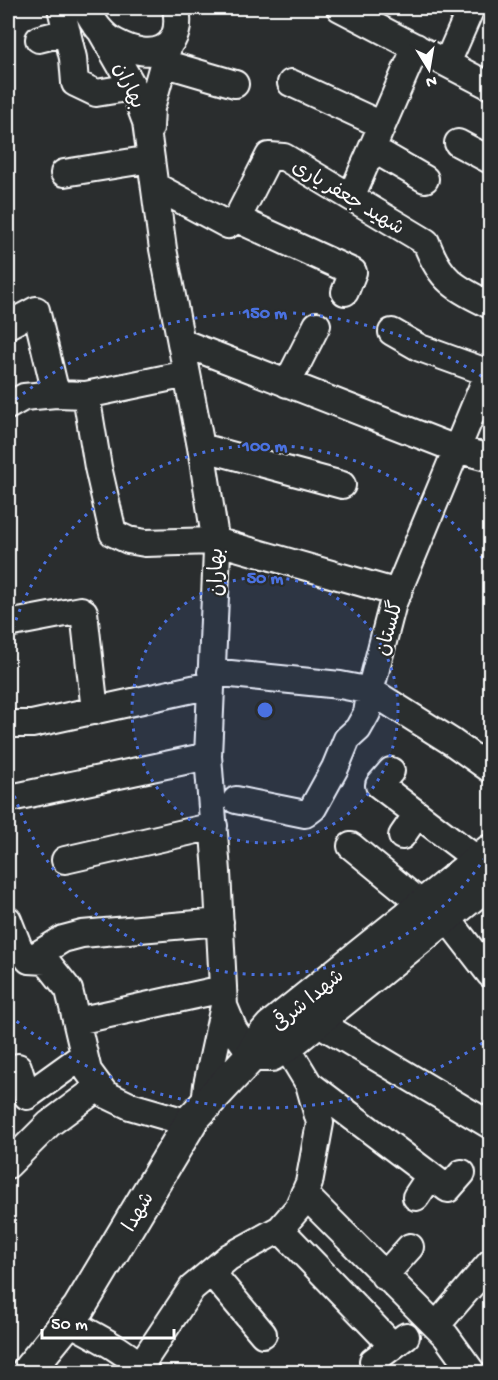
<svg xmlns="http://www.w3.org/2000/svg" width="498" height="1380" font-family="'Gochi Hand','Playpen Sans Arabic',sans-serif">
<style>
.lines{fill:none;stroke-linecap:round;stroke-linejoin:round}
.minor-casing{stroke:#fff;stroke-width:30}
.major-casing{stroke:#fff;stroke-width:36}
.minor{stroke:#2a2d2e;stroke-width:26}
.major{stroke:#2a2d2e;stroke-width:32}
.ring{fill:none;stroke:#4a71e0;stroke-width:3;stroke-dasharray:3 6}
.labels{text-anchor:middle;stroke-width:4.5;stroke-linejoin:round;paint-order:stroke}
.street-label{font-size:20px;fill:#fff;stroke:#2a2d2e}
.centre{fill:#4a71e0;stroke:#2a2d2e;stroke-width:3}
.ring-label{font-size:18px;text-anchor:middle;font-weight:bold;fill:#4a71e0;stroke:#2a2d2e;stroke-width:4.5;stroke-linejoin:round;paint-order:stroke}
</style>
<rect width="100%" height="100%" fill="#2a2d2e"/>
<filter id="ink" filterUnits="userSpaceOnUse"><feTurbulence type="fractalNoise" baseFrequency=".0167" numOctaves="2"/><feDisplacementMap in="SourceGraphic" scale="12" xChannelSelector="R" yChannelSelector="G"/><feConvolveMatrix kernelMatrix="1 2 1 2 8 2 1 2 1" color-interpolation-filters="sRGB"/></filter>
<g filter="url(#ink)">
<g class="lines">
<defs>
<path id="minor" d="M61,8L73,58L75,83L96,93L133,87
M86,8C92,21 103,37 117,43C151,61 184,52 176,8
M340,8L490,86
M101,31L133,87L146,122L163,249L201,447L217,551L208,756L217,872L224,1006L207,1085L205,1105
M39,39L67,32
M163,63L235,84
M447,63L471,8
M291,83L382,125
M150,128L151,108L168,47
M458,143L490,160
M373,149L425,179
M64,173L151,159
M155,186L228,225L237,219L269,156L284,157L426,242C440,280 455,288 490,305
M351,197L416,47
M237,219L353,272L345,292
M8,325L36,310L56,394
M392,332L420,348L489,373
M181,342L456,449L490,458
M287,384L317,325
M86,395L98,467L113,533L128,540L145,543L215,541L398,593
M8,406L24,397L56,394L86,395L187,374
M201,447L342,485
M8,624L81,610L84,612L95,711
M211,672L340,685L371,691L452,742L490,769
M8,724H32L211,685
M391,771L379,785L479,861
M15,797L208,756
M236,800L305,814L313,808L335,768L347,739L358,729L367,713L372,684L393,603L490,369
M402,836L417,814
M351,846L423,905
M65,860L214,826
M446,917L490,974
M8,920L19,948L29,960L46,961L69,990L88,1071L105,1094L130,1106L189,1123
M29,960L63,939L82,934L220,922
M224,1006L234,1030L252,1055
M321,1020L329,1029L490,1125
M77,1021L223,989
M18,1067L27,1096L84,1055
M309,1084L448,1189L462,1173
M8,1165L49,1124L99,1087
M304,1194L446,1336L472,1372
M416,1197L430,1176
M280,1229L393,1346
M211,1272L263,1334
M384,1276L410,1247
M68,1321C94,1336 126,1350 146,1372
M436,1326L490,1263
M373,1361L406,1336
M136,1372L192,1288L229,1257L280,1229L298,1208L309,1183L320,1123L309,1084L286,1046"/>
<path id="major" d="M252,1055H271L286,1046L490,881
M27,1372L79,1308L193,1118L252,1055L258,1042L271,1027L490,851"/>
</defs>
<use href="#minor" class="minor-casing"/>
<use href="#major" class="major-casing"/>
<use href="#minor" class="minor"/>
<use href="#major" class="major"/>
</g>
</g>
<circle cx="265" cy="710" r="133" fill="#4a71e0" fill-opacity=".12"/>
<g class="ring">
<circle cx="265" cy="710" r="133"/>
<path d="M490 850A265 265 0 0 1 8 774M8 646A265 265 0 0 1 490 570"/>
<path d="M490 1038A398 398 0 0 1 9 1015M9 405A398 398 0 0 1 490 382"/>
</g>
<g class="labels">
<g class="street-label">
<text transform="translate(130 85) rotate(65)" y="7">بهاران</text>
<text transform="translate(349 196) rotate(31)" y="7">شهید جعفر یاری</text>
<text transform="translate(215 572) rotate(-90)" y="7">بهاران</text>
<text transform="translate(388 628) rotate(-74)" y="7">گلستان</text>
<text transform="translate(307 999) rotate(-39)" y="7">شهدا شرقی</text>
<text transform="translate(137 1211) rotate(-59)" y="7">شهدا</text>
</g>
</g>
<circle cx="265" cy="710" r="9" class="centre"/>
<g class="ring-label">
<text x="265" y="318">150 m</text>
<text x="265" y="451">100 m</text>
<text x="265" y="583">50 m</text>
</g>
<rect width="498" height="1380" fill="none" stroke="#2a2d2e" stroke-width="30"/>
<rect x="15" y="15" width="468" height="1350" fill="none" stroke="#fff" stroke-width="2" filter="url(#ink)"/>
<g transform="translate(429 69) rotate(169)" stroke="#2a2d2e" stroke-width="4.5" paint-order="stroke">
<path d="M0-4.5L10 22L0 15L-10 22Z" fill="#ffffff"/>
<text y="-9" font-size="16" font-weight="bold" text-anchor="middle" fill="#ffffff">N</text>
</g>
<path d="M42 1329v9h132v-9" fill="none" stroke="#ffffff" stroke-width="3"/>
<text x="51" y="1329" font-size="18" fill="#ffffff" stroke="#2a2d2e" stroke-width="4.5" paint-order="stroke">50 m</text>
</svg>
